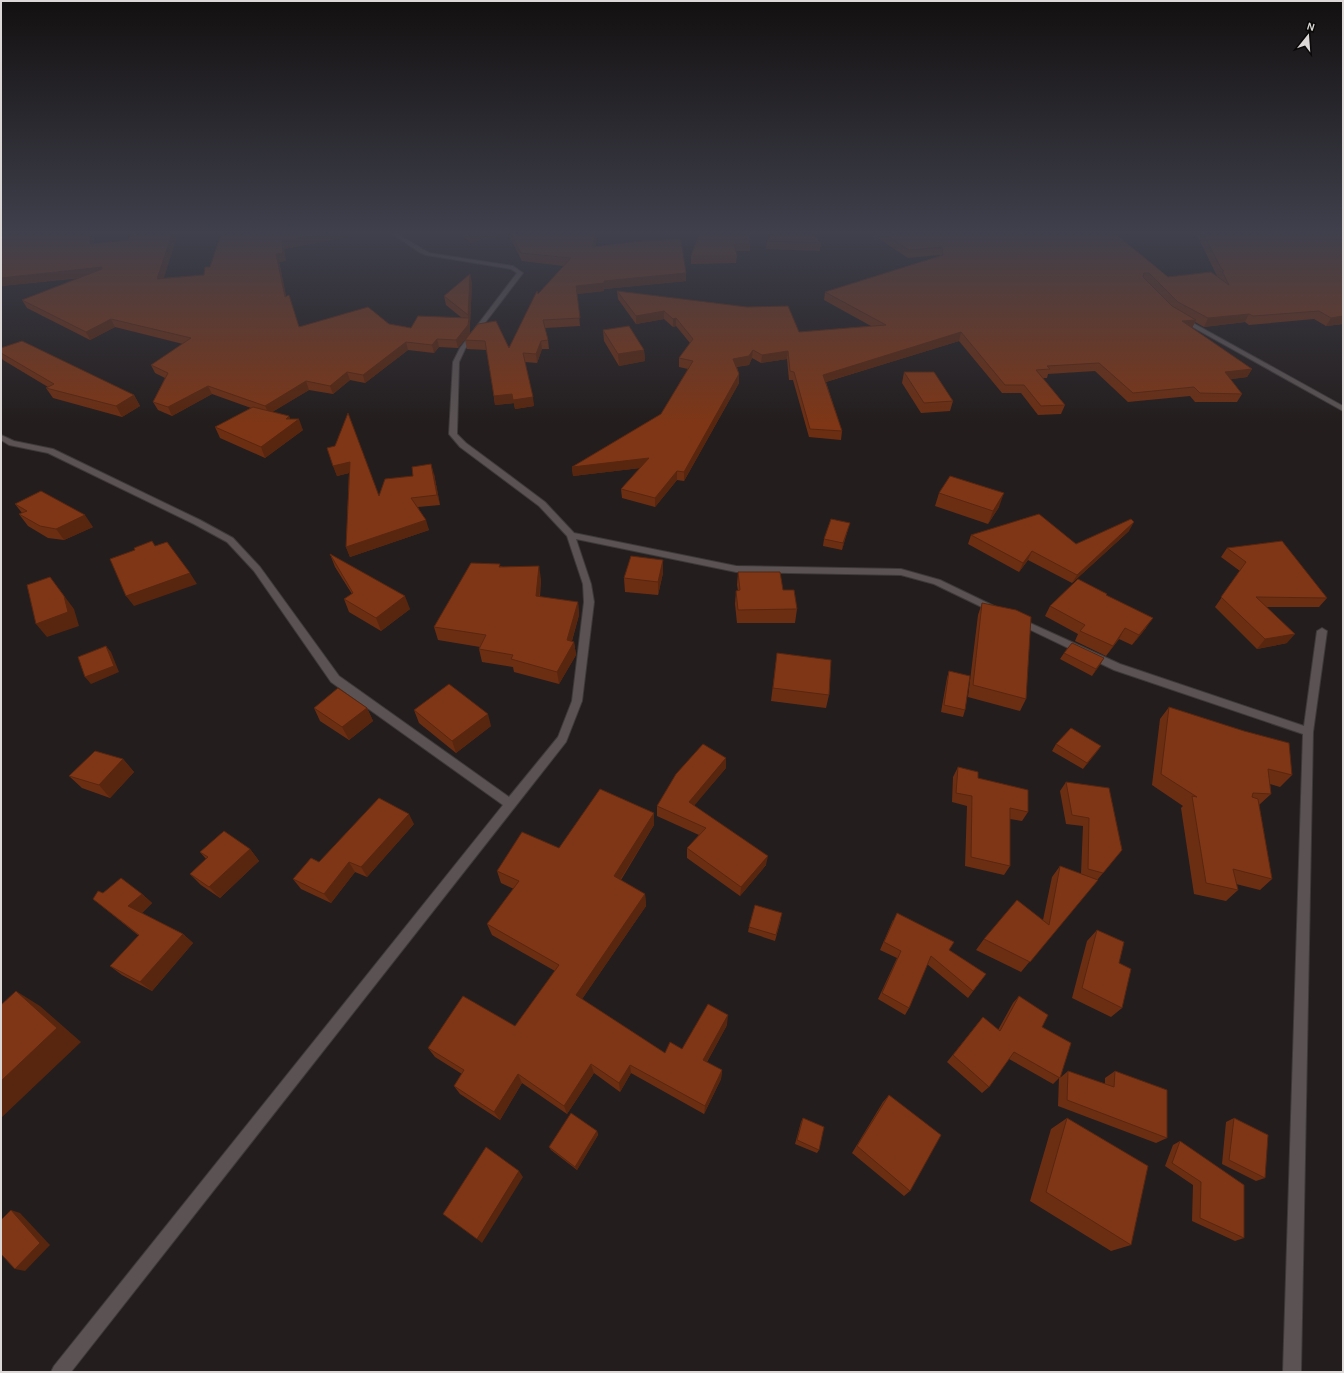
<svg xmlns="http://www.w3.org/2000/svg" width="1344" height="1373" font-family="Karla,sans-serif">
<style>
.lines{fill:none;stroke-linecap:round;stroke-linejoin:round}
.minor-casing{stroke:#3e3939;stroke-width:2}
.minor{fill:#5b5353;fill-rule:evenodd}
.wall{fill:#6c2e13}
.shaded-wall{fill:#58260f}
.building{fill:#7e3616;stroke:#58260f}
</style>
<rect width="100%" height="100%" fill="#231d1d"/>
<g class="lines">
<defs>
<path id="minor" d="M388,231H393L429,253L513,266L523,273L465,349L459,362L457,434L466,443L545,502L574,533L736,566L901,569L940,580L996,607L998,609L996,611H990L934,584L901,575L736,572L576,539L591,584L594,602L582,701L566,742L71,1372H51L54,1366L503,805L331,682L254,571L227,542L194,524L48,453L9,445L1,440V435L14,441L53,449L200,520L233,538L260,567L339,676L509,797L558,737L572,701L584,602L583,584L567,536L539,506L460,447L449,434L453,362L460,348L517,273L511,269L426,255L419,252Z
M1180,318H1184L1343,406V411L1180,320Z
M1019,618L1120,664L1304,726L1317,631L1322,628L1327,631L1313,732L1301,1372H1283L1303,734L1114,670L1016,623L1014,621L1016,619Z"/>
</defs>
<use href="#minor" class="minor-casing"/>
<use href="#minor" class="minor"/>
</g>
<path class="wall" d="M222,231L347,237L284,249L286,261L279,262L286,296L299,326L389,324L411,328L462,318L446,305L444,296L472,283L470,324V333L458,348L439,347L434,353L408,350L365,383L350,380L333,394L309,390L272,412L289,416L290,419L303,430L265,458L220,438L215,427L251,408L212,394L172,416L158,410L153,402L165,378L155,373L151,365L183,344L115,327L90,340L27,308L22,300L81,278L1,286L94,243L163,278L204,275L210,267Z
M456,231H599L595,247L686,281L604,289V291L577,294L580,326L545,328L548,340L549,349H542L537,363L525,362L534,406L515,409L514,403L495,405L487,350L467,349L465,340L478,324L509,348L538,294L564,266L522,261L509,236L482,239L471,243Z
M700,231L750,244V251H736L737,256L736,263L691,264V256Z
M867,231H1112L1168,277L1217,276L1195,231H1343V324L1326,326L1314,319L1249,325L1245,322L1204,327L1195,322L1192,328L1252,369L1247,377L1230,379L1242,394L1237,402H1195L1190,396L1128,402L1095,371L1048,374L1047,378H1043L1065,405L1061,414L1038,415L1021,393H1002L959,341L826,382L842,431L841,440L809,437L793,380H789L787,359L761,363L752,358L749,365L737,367L739,374V383L684,481L677,480L655,507L622,498L621,489L640,468L573,476L572,467L661,414L688,369L679,367V358L690,343L676,326L673,327L664,319L636,324L618,299L617,291L799,332L871,326L824,300L825,292L940,256V255L908,258Z
M767,241L821,243L820,251L766,249Z
M603,330L644,350L645,361L619,366L604,341Z
M1,348L134,395L140,406L122,417L53,398L46,388L48,387L3,360L1,357Z
M904,372L953,401L950,411L921,413L902,383Z
M327,448L379,496L434,474L440,505L418,507L429,530L350,557L346,547L349,473L337,476Z
M939,493L999,507L988,524L935,506Z
M15,504L93,527L64,540L48,538L28,526L19,514L22,513Z
M848,529L842,550L823,546L824,539Z
M1129,531L1072,583L1028,560L1019,572L968,544L971,535L1076,544Z
M1227,548L1327,598L1319,607H1266L1287,643L1257,649L1215,607L1240,571L1221,557Z
M330,554L410,609L381,631L349,612L344,599L352,594L335,567Z
M500,566L541,579L540,597L578,602L579,615L572,641L574,642L576,655L559,684L514,672L513,667L482,662L479,649L480,647L438,640L434,627Z
M738,572L783,590L797,609L795,623H737L735,604L736,591H738L737,585Z
M663,573L658,595L625,592L624,578Z
M1106,596L1146,628L1132,645L1119,639L1106,656L1075,641L1078,634L1045,616L1050,606Z
M982,603L1026,699L1020,711L968,697L978,615Z
M777,653L829,695L826,708L771,701Z
M1064,653L1104,658L1092,676L1060,659Z
M949,671L965,710L963,717L941,712L947,678Z
M1169,707L1292,775L1280,787L1270,784L1271,794L1259,805L1272,879L1260,890L1236,884L1238,890L1226,901L1194,894L1181,808L1183,806L1152,785L1160,719Z
M314,708H367L373,721L349,740L320,721Z
M414,710L491,726L456,753L419,723Z
M1056,744L1101,746L1083,769L1052,751Z
M123,759L134,772L110,798L82,788L69,776Z
M958,767L978,778L1028,812L1022,821L1010,819V866L1004,875L965,866L967,806L952,802L953,777Z
M726,768L694,805L766,865L740,896L687,858V848L699,835L657,816V806Z
M1066,782L1122,850L1021,972L976,950L984,939L1043,920L1052,877L1060,866L1081,874L1083,826L1066,824L1060,791Z
M654,813V825L621,880L645,894L646,906L582,999L665,1053L682,1049L727,1025L707,1062L722,1070L721,1079L704,1114L631,1073L620,1092L594,1073L567,1114L522,1083L500,1120L460,1094L454,1086L462,1074L435,1057L428,1048L515,1026L555,971L492,935L487,924L514,889L501,883L497,871Z
M414,824L367,877L355,872L331,903L301,889L293,879L319,862Z
M250,849L259,861L220,898L201,885L190,874L206,859L200,852Z
M103,893L142,894L152,903L142,913L183,934L193,943L152,991L122,975L110,966L139,936L93,899Z
M781,919L775,941L748,932L749,927Z
M893,920L949,950L986,974L968,998L927,964L909,1008L905,1015L878,999L897,958L880,950Z
M1097,930L1119,963L1122,1008L1111,1017L1072,998L1087,941Z
M1019,996L1042,1027L1061,1077L1068,1071L1105,1084V1078L1115,1071L1167,1138L1156,1143L1058,1106L1059,1078L1053,1084L1009,1059L989,1087L982,1093L947,1062L983,1017L998,1030L1013,1003Z
M889,1095L910,1191L904,1196L852,1153L883,1102Z
M803,1118L819,1150L817,1153L795,1144L801,1122Z
M1067,1118L1131,1245L1111,1251L1030,1201L1051,1129Z
M1234,1118L1265,1178L1256,1181L1222,1164L1226,1122Z
M597,1131L598,1135L577,1170L551,1150L549,1147Z
M1180,1141L1244,1238L1235,1241L1192,1221L1193,1185L1165,1166L1173,1145Z"/>
<path class="shaded-wall" d="M90,231H94V251L90,244Z
M173,231H179L161,287L157,279Z
M340,231H345L347,237L284,249L286,261L279,262L288,305L285,297L276,254L282,241Z
M481,231H508L509,236L482,239L471,243L469,235Z
M597,231H599L593,256L592,247Z
M102,267L105,275L1,286V278Z
M686,273V281L604,289V291L577,294L576,286L604,281Z
M470,274L472,283L470,324L468,315Z
M664,311V319L636,324V316Z
M1249,314L1245,322L1204,327L1208,318Z
M1343,316V324L1326,326L1331,318Z
M469,318L470,326V333L458,348L456,340Z
M676,318V326L673,327V319Z
M111,319L115,327L90,340L86,332Z
M1196,320L1192,328L1182,321Z
M961,332L959,341L822,383L823,375Z
M437,339L439,347L434,353L432,345Z
M541,341L542,349L537,363L536,354Z
M406,342L408,350L365,383L363,375Z
M644,350L645,361L619,366L618,354Z
M753,350L752,358L749,365L733,367V359Z
M788,351L787,359L761,363L762,355Z
M1252,369L1247,377L1220,381L1225,372Z
M347,372L350,380L333,394L330,386Z
M739,374V383L684,481V472Z
M306,381L309,390L269,414L265,406Z
M208,386L212,394L172,416L168,407Z
M512,394L514,403L495,405L494,396Z
M134,395L140,406L122,417L116,406Z
M533,397L534,406L515,409L513,400Z
M289,416L292,424L299,419L303,430L265,458L261,447L286,419Z
M649,458V467L573,476L572,467Z
M350,462L353,472L337,476L333,466Z
M431,464L434,474L440,505L437,495Z
M677,471V480L655,507V498Z
M1004,493L999,507L988,524L993,511Z
M85,515L93,527L64,540L56,529Z
M426,520L429,530L350,557L346,547Z
M1134,522L1129,531L1072,583L1077,575Z
M850,523L848,529L842,550L843,543Z
M1032,551L1028,560L1019,572L1023,563Z
M663,560V573L658,595V582Z
M539,566L541,579L538,609L536,596Z
M190,573L197,584L134,606L126,596Z
M50,577L74,609L79,626L47,637L36,624Z
M405,596L410,609L381,631L376,618Z
M578,602L579,615L569,651L574,642L576,655L559,684L557,672L567,640Z
M1153,618L1146,628L1132,645L1139,635Z
M1125,628L1119,639L1106,656L1113,646Z
M1295,634L1287,643L1257,649L1265,639Z
M106,646L111,652L119,672L91,684L85,677Z
M1104,658L1100,665L1092,676L1096,669Z
M367,708L373,721L349,740L342,727Z
M488,714L491,726L456,753L452,741Z
M1101,746L1097,752L1083,769L1087,763Z
M726,758V768L689,812V802Z
M123,759L134,772L110,798L99,785Z
M654,813V825L615,888L614,876Z
M409,814L414,824L367,877L361,867Z
M250,849L259,861L220,898L209,887Z
M768,856L766,865L740,896L741,887Z
M349,862L355,872L331,903L324,894Z
M142,894L152,903L139,915L128,906Z
M645,894L646,906L578,1005L576,995Z
M183,934L193,943L152,991L140,982Z
M16,991L40,1006L81,1042L1,1118V1081Z
M728,1015L727,1025L703,1069V1060Z
M591,1064L594,1073L567,1114L564,1106Z
M630,1065L631,1073L620,1092L619,1083Z
M722,1070L721,1079L704,1114L705,1106Z
M518,1074L522,1083L500,1120L494,1112Z
M597,1131L598,1135L577,1170L575,1167Z
M519,1171L523,1177L482,1243L477,1239Z
M11,1210L20,1213L50,1245L25,1271L15,1269Z"/>
<path class="building" d="M1,231H90V244L129,240V231H173L157,279L204,275L205,267H210L222,231H340L282,241L283,253L276,254L285,297L289,295L299,327L368,307L389,324L411,328L418,316L469,318L468,325L456,340L437,339L432,345L406,342L363,375L347,372L330,386L306,381L265,406L208,386L168,407L153,402L168,373L151,365L191,338L111,319L86,332L22,300L102,269V267L1,278Z
M464,231H483L469,235Z
M509,231H597L592,247L642,241L681,239L686,273L604,281V283L576,286L580,318L543,320L548,340L541,341L536,354L523,353L533,397L513,400L512,394L494,396L485,341L465,340L478,324L496,321L509,348L537,291L538,294L571,258L521,253Z
M700,231H749L750,244L734,243L737,256H691Z
M772,231H811L821,243L767,241Z
M880,231H1112L1168,277L1211,272L1229,285L1222,271H1224L1221,268L1202,231H1343V316L1331,318L1319,311L1253,316L1249,314L1208,318L1178,302L1149,273H1144L1143,277L1172,306L1196,320L1182,321L1252,369L1225,372L1242,394L1200,393L1194,387L1133,393L1099,363L1047,366L1050,369L1036,370L1065,405L1041,406L1024,385H1005L961,332L823,375L842,431L810,429L794,372L790,371L788,351L762,355L753,350L749,356L733,359L739,374L684,472L677,471L655,498L621,489L649,458L572,467L661,414L693,361L679,358L693,339L676,318L673,319L664,311L636,316L617,291L747,307L788,306L799,332L886,325L825,292L943,255L942,247L909,250Z
M470,274L468,315L444,296Z
M629,326L644,350L618,354L603,330Z
M22,341L134,395L116,406L46,388L54,384L1,353V348Z
M904,372H934L953,401L924,403Z
M253,407L289,416L286,419H299L261,447L215,427Z
M348,413L379,496L385,479L413,476L412,467L431,464L437,495L411,498L426,520L346,547L350,462L333,466L327,448L335,446Z
M950,476L1004,493L993,511L939,493Z
M41,491L85,515L56,529L40,526L19,514L27,511L15,504Z
M1039,514L1076,544L1131,519L1134,522L1077,575L1032,551L1023,563L971,535Z
M831,519L850,523L843,543L824,539Z
M152,541L155,546L167,542L190,573L126,596L110,559L135,550L134,548Z
M1282,541L1327,598L1256,597L1295,634L1265,639L1221,597L1246,562L1227,548Z
M330,554L405,596L376,618L344,599L353,593Z
M631,556L663,560L658,582L624,578Z
M471,563L500,564L499,567L539,566L536,596L578,602L567,640L574,642L557,672L511,659L513,655L479,649L486,635L434,627Z
M738,572H780L783,590H794L797,609L738,610L736,591L740,590Z
M50,577L64,596L68,612L36,624L27,585Z
M1078,579L1107,594L1106,595L1153,618L1139,635L1125,628L1113,646L1080,631L1085,625L1050,606Z
M982,603L1016,610L1031,617L1026,699L973,685Z
M1072,643L1104,658L1096,669L1064,653Z
M106,646L114,666L85,677L78,657Z
M777,653L831,660L829,695L773,688Z
M949,671L970,676L965,710L944,705Z
M449,684L488,714L452,741L414,710Z
M338,688L367,708L342,727L314,708Z
M1169,707L1244,731L1289,743L1292,775L1268,769L1271,794L1253,793L1252,797L1258,799L1272,879L1233,869L1238,890L1206,883L1192,796L1197,797L1161,774Z
M1071,728L1101,746L1087,763L1056,744Z
M703,744L726,758L689,802L768,856L741,887L687,848L706,828L657,806L676,774Z
M95,751L123,759L99,785L69,776Z
M958,767L978,772V778L1028,790V812L1010,808V866L971,857L972,796L956,793Z
M1066,782L1109,788L1122,850L1103,873L1088,869L1089,818L1072,815Z
M600,789L654,813L614,876L645,894L576,995L665,1053L670,1042L682,1049L708,1004L728,1015L703,1060L722,1070L705,1106L630,1065L619,1083L591,1064L564,1106L518,1074L494,1112L454,1086L464,1070L428,1048L463,996L515,1026L559,965L487,924L519,881L497,871L522,832L559,848Z
M379,798L409,814L361,867L349,862L324,894L293,879L311,858L319,862Z
M224,831L250,849L209,887L190,874L208,857L200,852Z
M1060,866L1098,880L1030,962L984,939L1017,900L1049,925Z
M121,878L142,894L128,906L183,934L140,982L110,966L139,935L93,899L98,891L103,893Z
M755,905L782,913L776,935L749,927Z
M897,913L954,942L949,950L986,974L973,991L931,956L909,1008L882,993L901,951L884,942Z
M1097,930L1124,942L1119,963L1131,969L1122,1008L1082,988Z
M16,991L57,1028L1,1081V1005Z
M1019,996L1048,1015L1042,1027L1071,1043L1060,1078L1014,1052L989,1087L953,1055L983,1017L1000,1031Z
M1068,1071L1114,1087L1115,1071L1167,1090V1138L1067,1100Z
M889,1095L941,1135L910,1191L857,1146Z
M571,1113L597,1131L575,1167L549,1147Z
M803,1118L824,1127L819,1150L797,1140Z
M1067,1118L1148,1166L1131,1245L1046,1192Z
M1234,1118L1268,1135L1265,1178L1229,1160Z
M1180,1141L1244,1185V1238L1200,1218L1201,1182L1172,1163Z
M486,1147L519,1171L477,1239L443,1214Z
M11,1210L40,1243L15,1269L1,1254V1220Z"/>
<linearGradient id="sky" x2="0" y2="1"><stop stop-color="#131010"/><stop offset="0.55" stop-color="#3f404c"/><stop offset="1" stop-color="#3f404c" stop-opacity="0"/></linearGradient>
<rect width="1344" height="423" fill="url(#sky)"/>
<rect width="1344" height="1373" fill="none" stroke="#dcd8d8" stroke-width="4"/>
<g transform="translate(1308 36) rotate(17)" stroke="#0b0808" stroke-width="3" paint-order="stroke">
<path d="M0-3L7 15L0 10L-7 15Z" fill="#dcd8d8"/>
<text y="-6" font-size="11" font-weight="bold" text-anchor="middle" fill="#dcd8d8">N</text>
</g>
</svg>
